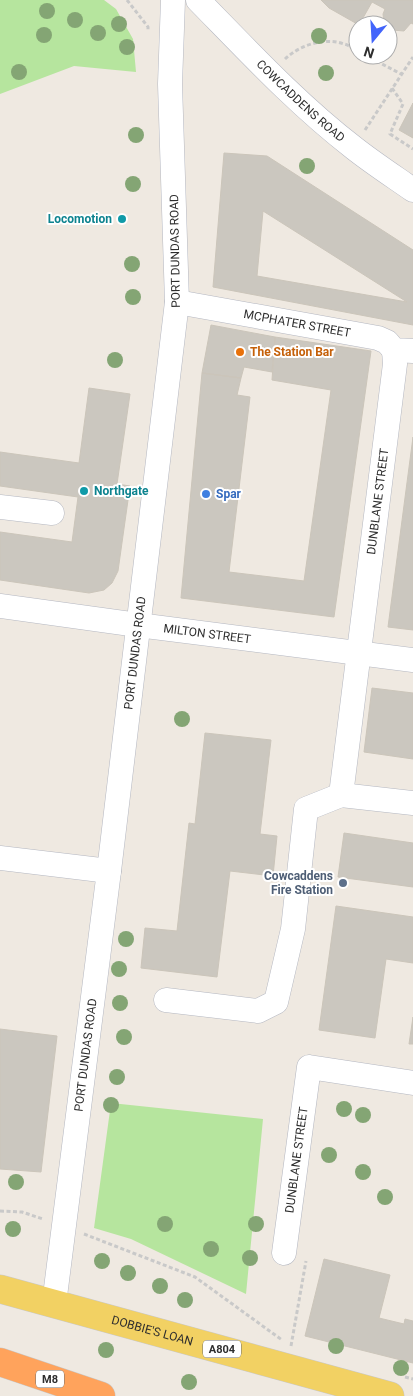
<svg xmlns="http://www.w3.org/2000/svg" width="413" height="1396" font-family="Roboto,sans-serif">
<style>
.green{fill:#b6e59e}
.building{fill:#cbc7bf;stroke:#cbc5ba;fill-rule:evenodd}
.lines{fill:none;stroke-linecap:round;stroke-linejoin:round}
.minor-casing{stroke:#b4b7c1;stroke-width:25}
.major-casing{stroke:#c9c9c9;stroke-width:29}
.highway-casing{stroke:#c9c9c9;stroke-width:29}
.path{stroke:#c9c9c9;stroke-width:3;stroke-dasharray:4 2.5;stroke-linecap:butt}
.minor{stroke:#fff;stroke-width:24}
.major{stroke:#f2d163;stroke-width:28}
.highway{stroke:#ffa35c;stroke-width:28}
.tree{fill:#84a574}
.culture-dot{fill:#0f9aa8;stroke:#fff;stroke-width:2}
.food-dot{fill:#e8710a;stroke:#fff;stroke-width:2}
.shop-dot{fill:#3f7fe0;stroke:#fff;stroke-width:2}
.service-dot{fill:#5c6f8a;stroke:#fff;stroke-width:2}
.labels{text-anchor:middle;stroke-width:4;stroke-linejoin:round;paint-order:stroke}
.shield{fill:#fff;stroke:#6d6d6d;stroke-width:1}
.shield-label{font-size:11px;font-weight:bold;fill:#2e2e2e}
.street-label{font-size:12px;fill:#2e2e2e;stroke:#fff}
.culture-label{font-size:12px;font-weight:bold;fill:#0d838f;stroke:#fff;text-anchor:end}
.food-label{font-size:12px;font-weight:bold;fill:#c56008;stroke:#fff;text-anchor:start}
.shop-label{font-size:12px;font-weight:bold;fill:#366cbe;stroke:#fff;text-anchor:start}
.service-label{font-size:12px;font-weight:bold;fill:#4e5e75;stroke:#fff;text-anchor:end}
</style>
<rect width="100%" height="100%" fill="#efe9e1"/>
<path class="green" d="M0,0H104L116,9L133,39L136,72L74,66L0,94Z
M111,1103L263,1119L246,1294L131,1239L94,1228Z"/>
<path class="building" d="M321,0H413V24L411,23L404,31L392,30L384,22L383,14L385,9L372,2L359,25L329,8Z
M413,103V138L399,130Z
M224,153L267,156L413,250V325L213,287ZM263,211L407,302L257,276Z
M211,325L275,337L272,372L244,367L241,378L202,373Z
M275,337L371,351L334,617L181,598L202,373L241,378L237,395L250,397L229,572L304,581L331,390L272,380Z
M89,388L130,394L117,484L130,486L118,571L112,583L104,590L89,593L0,580V532L72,542L78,497L0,486V452L79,463Z
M413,437V630L388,627Z
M372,688L413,693V759L364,752Z
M205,733L271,740L260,834L277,836L273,876L230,871L217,977L141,968L145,928L177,931L189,823L195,824Z
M344,833L413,843V887L338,877Z
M336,906L413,917V963L386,959L375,1038L319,1030Z
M413,1017V1044H409Z
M0,1029L57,1036L41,1172L0,1169Z
M324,1259L390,1275L379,1318L404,1324L405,1319L413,1321V1363L305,1336Z"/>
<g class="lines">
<defs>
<g id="minor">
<path id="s1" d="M198,0C248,51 297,104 354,148C373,163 393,176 413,190"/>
<path id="s2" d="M177,302L378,338L387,342L394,350L413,351"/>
<path d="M0,507L52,513"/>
<path id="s3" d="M0,606L138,625L413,660"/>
<path d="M341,795L413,803"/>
<path d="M0,858L109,871"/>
<path id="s4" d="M166,1000L258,1011L276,1002L293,929L306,809L341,795L395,364L394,350"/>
<path id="s5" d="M284,1253L309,1067L413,1083"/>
<path id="s6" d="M54,1304L109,871L177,302L170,84L173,0"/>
</g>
<g id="major">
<path id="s7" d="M0,1289L390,1396"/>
</g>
<path id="highway" d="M0,1362L101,1396"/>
</defs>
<use href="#minor" class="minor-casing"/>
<use href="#major" class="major-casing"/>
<use href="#highway" class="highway-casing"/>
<path class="path" d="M127,0L148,27V30
M365,55L401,74
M285,59C300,45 324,37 344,44C349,45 354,49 358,51
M392,88L403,104L390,134L413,149
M365,130L413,57
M0,1211L22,1212L43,1219
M84,1234L195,1277L282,1340
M291,1346L306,1261
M405,1377L413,1379"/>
<use href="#minor" class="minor"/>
<use href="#major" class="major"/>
<use href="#highway" class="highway"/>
</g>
<g class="tree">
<circle cx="47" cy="11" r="8"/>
<circle cx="75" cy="20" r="8"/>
<circle cx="119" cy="24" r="8"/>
<circle cx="98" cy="33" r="8"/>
<circle cx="44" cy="35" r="8"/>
<circle cx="319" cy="36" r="8"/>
<circle cx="127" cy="47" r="8"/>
<circle cx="19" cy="72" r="8"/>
<circle cx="326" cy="73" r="8"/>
<circle cx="136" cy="135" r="8"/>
<circle cx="307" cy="166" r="8"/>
<circle cx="133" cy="184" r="8"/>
<circle cx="132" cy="264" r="8"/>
<circle cx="133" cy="297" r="8"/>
<circle cx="115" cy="360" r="8"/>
<circle cx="182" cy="719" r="8"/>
<circle cx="126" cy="939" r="8"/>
<circle cx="119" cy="969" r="8"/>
<circle cx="120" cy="1003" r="8"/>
<circle cx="124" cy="1037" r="8"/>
<circle cx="117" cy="1077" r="8"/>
<circle cx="111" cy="1105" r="8"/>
<circle cx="344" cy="1109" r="8"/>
<circle cx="363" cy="1115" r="8"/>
<circle cx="329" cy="1155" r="8"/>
<circle cx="363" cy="1172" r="8"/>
<circle cx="16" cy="1182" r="8"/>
<circle cx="385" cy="1197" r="8"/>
<circle cx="165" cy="1224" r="8"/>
<circle cx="256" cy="1224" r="8"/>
<circle cx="13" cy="1229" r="8"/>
<circle cx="211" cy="1249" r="8"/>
<circle cx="250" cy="1258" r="8"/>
<circle cx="102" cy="1261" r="8"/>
<circle cx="128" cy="1273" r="8"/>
<circle cx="160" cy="1286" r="8"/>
<circle cx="185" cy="1300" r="8"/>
<circle cx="336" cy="1346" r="8"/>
<circle cx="106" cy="1350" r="8"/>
<circle cx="401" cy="1368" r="8"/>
<circle cx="189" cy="1382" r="8"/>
</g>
<g class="culture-dot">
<circle cx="122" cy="219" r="5"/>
<circle cx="84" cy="491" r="5"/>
</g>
<circle class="food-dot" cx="240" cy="352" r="5"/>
<circle class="shop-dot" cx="206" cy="494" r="5"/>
<circle class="service-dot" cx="343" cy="883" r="5"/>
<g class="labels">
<g class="shield">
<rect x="203" y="1340.5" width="38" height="17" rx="4"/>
<rect x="36" y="1370.5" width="28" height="17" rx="4"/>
</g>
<g class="shield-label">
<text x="222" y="1353">A804</text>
<text x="50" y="1383">M8</text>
</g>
<g class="street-label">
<text dy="4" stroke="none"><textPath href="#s1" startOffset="144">COWCADDENS ROAD</textPath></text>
<text transform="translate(175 251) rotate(-91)" y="4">PORT DUNDAS ROAD</text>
<text dy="4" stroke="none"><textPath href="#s2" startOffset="122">MCPHATER STREET</textPath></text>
<text dy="4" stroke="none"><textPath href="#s4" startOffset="642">DUNBLANE STREET</textPath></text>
<text dy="4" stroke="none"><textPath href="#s3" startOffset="209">MILTON STREET</textPath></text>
<text dy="4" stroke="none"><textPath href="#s6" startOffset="656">PORT DUNDAS ROAD</textPath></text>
<text dy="4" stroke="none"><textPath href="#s6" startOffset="251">PORT DUNDAS ROAD</textPath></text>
<text dy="4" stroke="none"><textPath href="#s5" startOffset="94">DUNBLANE STREET</textPath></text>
<text dy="4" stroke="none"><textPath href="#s7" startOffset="158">DOBBIE'S LOAN</textPath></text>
</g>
<g class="culture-label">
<text x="112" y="223">Locomotion</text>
<text x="94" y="495" text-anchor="start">Northgate</text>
</g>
<g class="food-label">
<text x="250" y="356">The Station Bar</text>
</g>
<g class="shop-label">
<text x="216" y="498">Spar</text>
</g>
<g class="service-label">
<text x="333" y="880">Cowcaddens<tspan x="333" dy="14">Fire Station</tspan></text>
</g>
</g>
<g transform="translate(373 40) rotate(198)"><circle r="24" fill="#ffffff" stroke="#ababab"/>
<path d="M0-4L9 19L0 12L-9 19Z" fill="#4264fb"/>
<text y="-8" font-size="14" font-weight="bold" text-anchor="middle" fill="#2e2e2e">N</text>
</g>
</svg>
